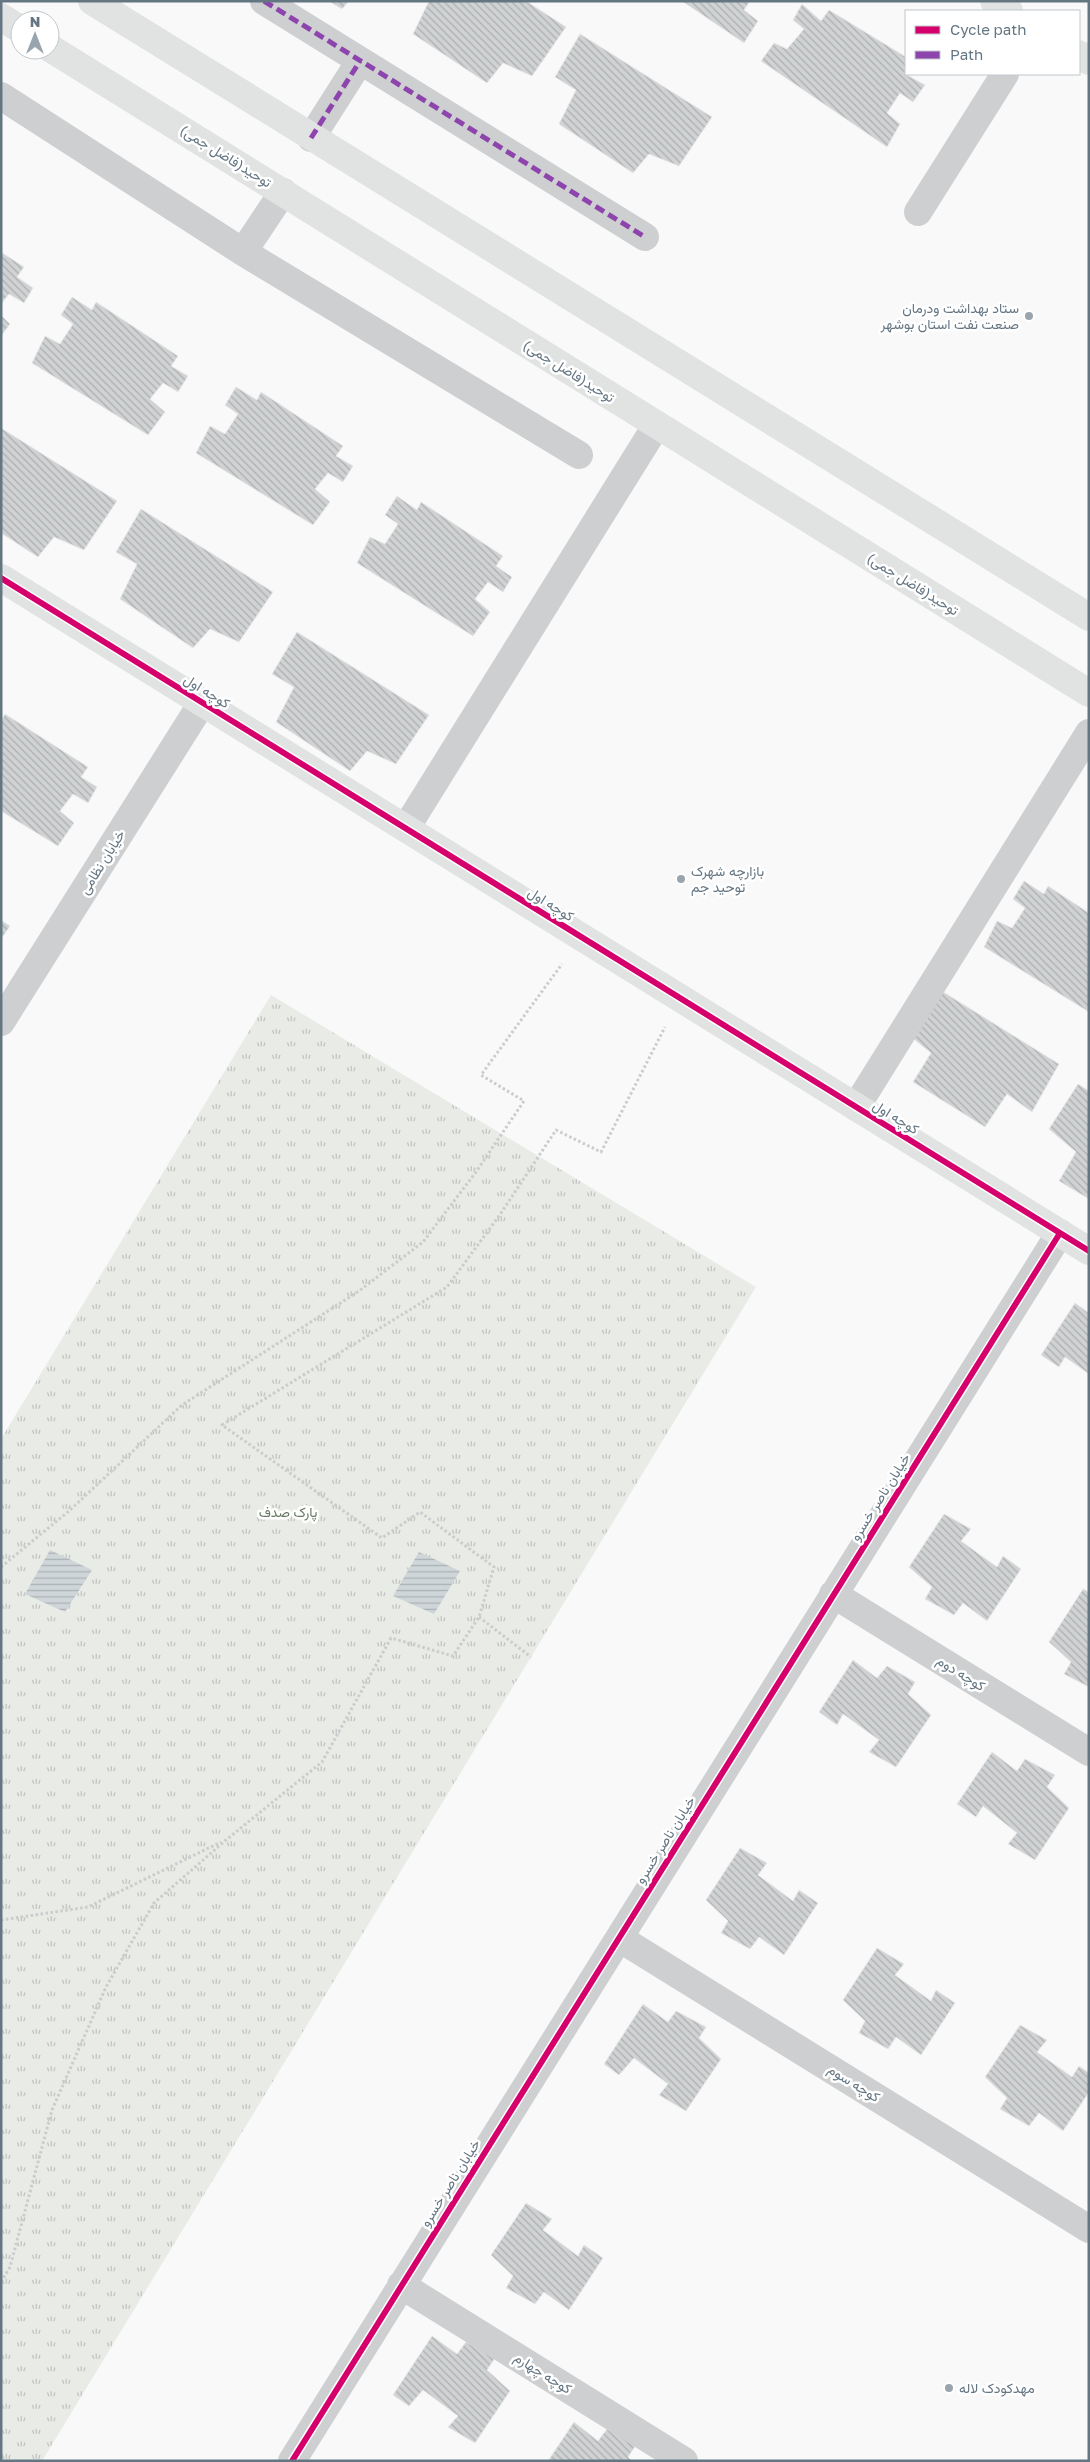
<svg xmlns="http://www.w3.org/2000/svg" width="1090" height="2462" font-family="'Golos Text',Vazirmatn,sans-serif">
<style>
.park{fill:url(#park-tufts)}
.water{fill:url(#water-rules)}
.building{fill:url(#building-back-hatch);stroke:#e8e8e8}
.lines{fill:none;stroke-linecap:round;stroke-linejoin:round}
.path{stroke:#cbcccd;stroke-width:3;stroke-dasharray:2.5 2.5;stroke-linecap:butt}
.street{stroke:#cecfd0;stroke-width:28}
.secondary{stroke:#e1e2e2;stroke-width:28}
.quiet{stroke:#8e44ad;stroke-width:5;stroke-dasharray:10 5;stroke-linecap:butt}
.cycleway-casing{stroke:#fff;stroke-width:9}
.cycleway{stroke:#d6006c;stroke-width:6}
.poi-dot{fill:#99a4ac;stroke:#fff;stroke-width:2}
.labels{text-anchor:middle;stroke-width:5;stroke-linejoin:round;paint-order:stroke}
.street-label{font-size:14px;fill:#657683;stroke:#fff}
.poi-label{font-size:14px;fill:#657683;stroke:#fff;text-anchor:start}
.park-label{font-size:14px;fill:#687a64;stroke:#fff}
</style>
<defs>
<pattern id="park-tufts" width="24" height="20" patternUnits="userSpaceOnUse" patternTransform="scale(1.25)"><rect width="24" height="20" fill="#e8ebe6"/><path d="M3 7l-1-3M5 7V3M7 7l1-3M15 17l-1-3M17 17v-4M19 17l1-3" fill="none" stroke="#c0c3c0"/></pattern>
<pattern id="water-rules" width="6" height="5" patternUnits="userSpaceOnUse" patternTransform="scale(1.25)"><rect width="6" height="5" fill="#ced6d9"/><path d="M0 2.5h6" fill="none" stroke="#abb2b5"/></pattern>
<pattern id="building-back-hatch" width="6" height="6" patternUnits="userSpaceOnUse" patternTransform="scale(1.25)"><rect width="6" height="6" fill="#d0d2d3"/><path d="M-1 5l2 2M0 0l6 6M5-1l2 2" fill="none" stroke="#acafb1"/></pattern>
</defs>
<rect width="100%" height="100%" fill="#f9f9f9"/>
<path class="park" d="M271,995L756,1287L42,2461H1V1439Z"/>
<path class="water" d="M50,1550L92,1570L65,1612L25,1594Z
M419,1552L460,1571L434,1614L393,1596Z"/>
<path class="building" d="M329,1H349L342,9Z
M429,1H526L566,27L532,76L503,63L487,83L413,34Z
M682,1H750L744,10L758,21L744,43Z
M802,4L821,21L829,10L906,57L905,74L925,85L913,102L900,93L887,113L900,124L887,147L761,61L774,43L787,49L804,29L793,20Z
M580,34L712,117L679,166L649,154L633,173L559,124L576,90L555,77Z
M1,252L24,267L17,277L33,288L24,303L9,294L1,304Z
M72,297L92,310L96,302L178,356L171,366L188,376L178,392L163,383L150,399L165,412L148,435L32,363L45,336L60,344L73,324L61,315Z
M1,315L10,324L1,336Z
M236,387L257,400L261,392L343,446L336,456L353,466L343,482L328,473L315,489L330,502L313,525L196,453L210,426L225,434L238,414L225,405Z
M1,428L117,501L84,550L54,537L38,557L1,533Z
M397,496L417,510L421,502L503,556L496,566L512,577L503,592L488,582L475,599L490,612L473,636L357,563L370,537L385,544L398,524L385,515Z
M141,509L273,592L239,642L210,629L193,648L120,599L137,564L116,552Z
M297,632L429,715L396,764L367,751L350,771L276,722L294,687L272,674Z
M5,714L88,767L81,777L97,787L88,803L73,794L60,811L74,823L58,846L1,811V721Z
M1024,881L1044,894L1048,886L1089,913V1012L984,947L997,921L1012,928L1025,908L1013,899Z
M1,920L10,926L1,939Z
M932,985L1059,1064L1032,1112L1007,1094L985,1127L913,1082L931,1053L903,1030Z
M1078,1084L1089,1091V1199L1059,1181L1076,1152L1049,1129Z
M1075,1303L1089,1313V1374L1065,1357L1059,1367L1041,1355Z
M944,1514L971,1529L961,1541L997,1567L1003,1556L1021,1569L987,1621L963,1603L954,1615L925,1599L932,1587L909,1567Z
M1083,1589L1089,1592V1687L1064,1674L1071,1662L1049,1642Z
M853,1660L877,1678L887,1666L915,1682L908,1694L931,1715L896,1767L869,1752L879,1740L843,1714L837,1725L819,1712Z
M992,1752L1017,1771L1025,1759L1055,1775L1047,1787L1069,1808L1035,1860L1008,1844L1017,1833L983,1806L976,1817L957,1804Z
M740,1848L767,1863L758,1875L793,1901L799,1890L818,1903L784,1955L759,1937L750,1949L721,1933L728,1921L706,1900Z
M877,1948L904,1964L895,1975L931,2001L936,1990L955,2003L921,2055L896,2037L888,2049L859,2033L865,2021L843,2000Z
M643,2004L668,2022L676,2011L706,2027L699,2038L721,2059L686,2111L659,2095L668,2084L634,2058L619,2075L604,2064Z
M1020,2025L1047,2040L1037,2052L1072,2077L1079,2066L1089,2073V2092L1063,2131L1039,2113L1029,2126L1000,2109L1007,2098L985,2077Z
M526,2203L552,2219L543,2230L578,2256L584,2245L603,2258L569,2310L544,2292L535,2304L506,2288L513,2276L491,2255Z
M432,2336L457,2354L466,2342L495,2358L487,2370L510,2391L475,2443L448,2427L458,2416L423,2390L409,2406L393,2395Z
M574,2422L598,2441L607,2429L636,2445L628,2457L632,2461H548Z"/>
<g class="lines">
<path class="path" d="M1,1567L69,1511L182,1405L359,1291L423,1242L476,1172L524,1101L481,1075L562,964
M479,1617L531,1657
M1,1920L88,1907L221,1842
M1,2282L10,2267L52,2110L106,1987L154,1903L226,1840L322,1762L391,1638L453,1656L479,1617L494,1567L420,1512L382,1538L222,1425L447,1287L499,1216L556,1130L601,1152L665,1027"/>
<path class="street" d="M264,1L645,237
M1,96L243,252L579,455
M311,138L360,61
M918,212L1005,74
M243,252L283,192
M406,828L656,426
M1,1022L202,703
M856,1107L1089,733
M833,1594L1089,1752
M619,1938L1089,2229
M401,2285L684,2461
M292,2461L1060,1233"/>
<path class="secondary" d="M92,1L1089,617
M994,1L1009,11
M1,17L20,29
M50,48L1089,693
M1079,54L1089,61
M1,578L1089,1251"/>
<path class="quiet" d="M264,1L645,237
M311,138L360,61"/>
<defs>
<path id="cycleway" d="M1,578L1089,1251
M292,2461L1060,1233"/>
</defs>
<use href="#cycleway" class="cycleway-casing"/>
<use href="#cycleway" class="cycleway"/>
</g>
<g class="poi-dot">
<circle cx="1029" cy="316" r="5"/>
<circle cx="681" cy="879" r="5"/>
<circle cx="949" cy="2388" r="5"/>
</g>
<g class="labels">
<g class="street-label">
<text transform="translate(226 156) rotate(32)" y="5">توحید(فاضل جمی)</text>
<text transform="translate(569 371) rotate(32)" y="5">توحید(فاضل جمی)</text>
<text transform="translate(913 584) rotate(32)" y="5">توحید(فاضل جمی)</text>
<text transform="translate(207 691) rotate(32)" y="5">کوچه اول</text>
<text transform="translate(102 862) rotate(-58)" y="5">خیابان نظامی</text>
<text transform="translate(551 904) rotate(32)" y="5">کوچه اول</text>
<text transform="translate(896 1117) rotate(32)" y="5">کوچه اول</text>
<text transform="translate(880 1497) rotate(-58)" y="5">خیابان ناصر خسرو</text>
<text transform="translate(961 1673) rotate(32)" y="5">کوچه دوم</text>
<text transform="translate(665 1840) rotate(-58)" y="5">خیابان ناصر خسرو</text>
<text transform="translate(854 2083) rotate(32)" y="5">کوچه سوم</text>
<text transform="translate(450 2183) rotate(-58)" y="5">خیابان ناصر خسرو</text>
<text transform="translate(543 2373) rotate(32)" y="5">کوچه چهارم</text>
</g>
<g class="poi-label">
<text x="1019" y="313" text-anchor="end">ستاد بهداشت ودرمان<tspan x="1019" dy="16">صنعت نفت استان بوشهر</tspan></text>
<text x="691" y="876">بازارچه شهرک<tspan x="691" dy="16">توحید جم</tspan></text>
<text x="959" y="2393">مهدکودک لاله</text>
</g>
<g class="park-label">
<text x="288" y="1517">پارک صدف</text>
</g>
</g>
<rect width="1090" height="2462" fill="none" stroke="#657683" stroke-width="5"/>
<rect x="905" y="10" width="175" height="65" fill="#ffffff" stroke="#c1c8cd"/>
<rect x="915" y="26" width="25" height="8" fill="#d6006c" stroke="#c1c8cd"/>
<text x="950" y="35" font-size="15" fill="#657683">Cycle path</text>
<rect x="915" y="51" width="25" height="8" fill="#8e44ad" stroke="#c1c8cd"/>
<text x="950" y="60" font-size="15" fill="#657683">Path</text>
<g transform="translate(35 35)"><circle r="24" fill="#ffffff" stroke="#c1c8cd"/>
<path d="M0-4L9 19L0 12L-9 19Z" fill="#99a4ac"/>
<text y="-8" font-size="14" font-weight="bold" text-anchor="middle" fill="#657683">N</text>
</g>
</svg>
